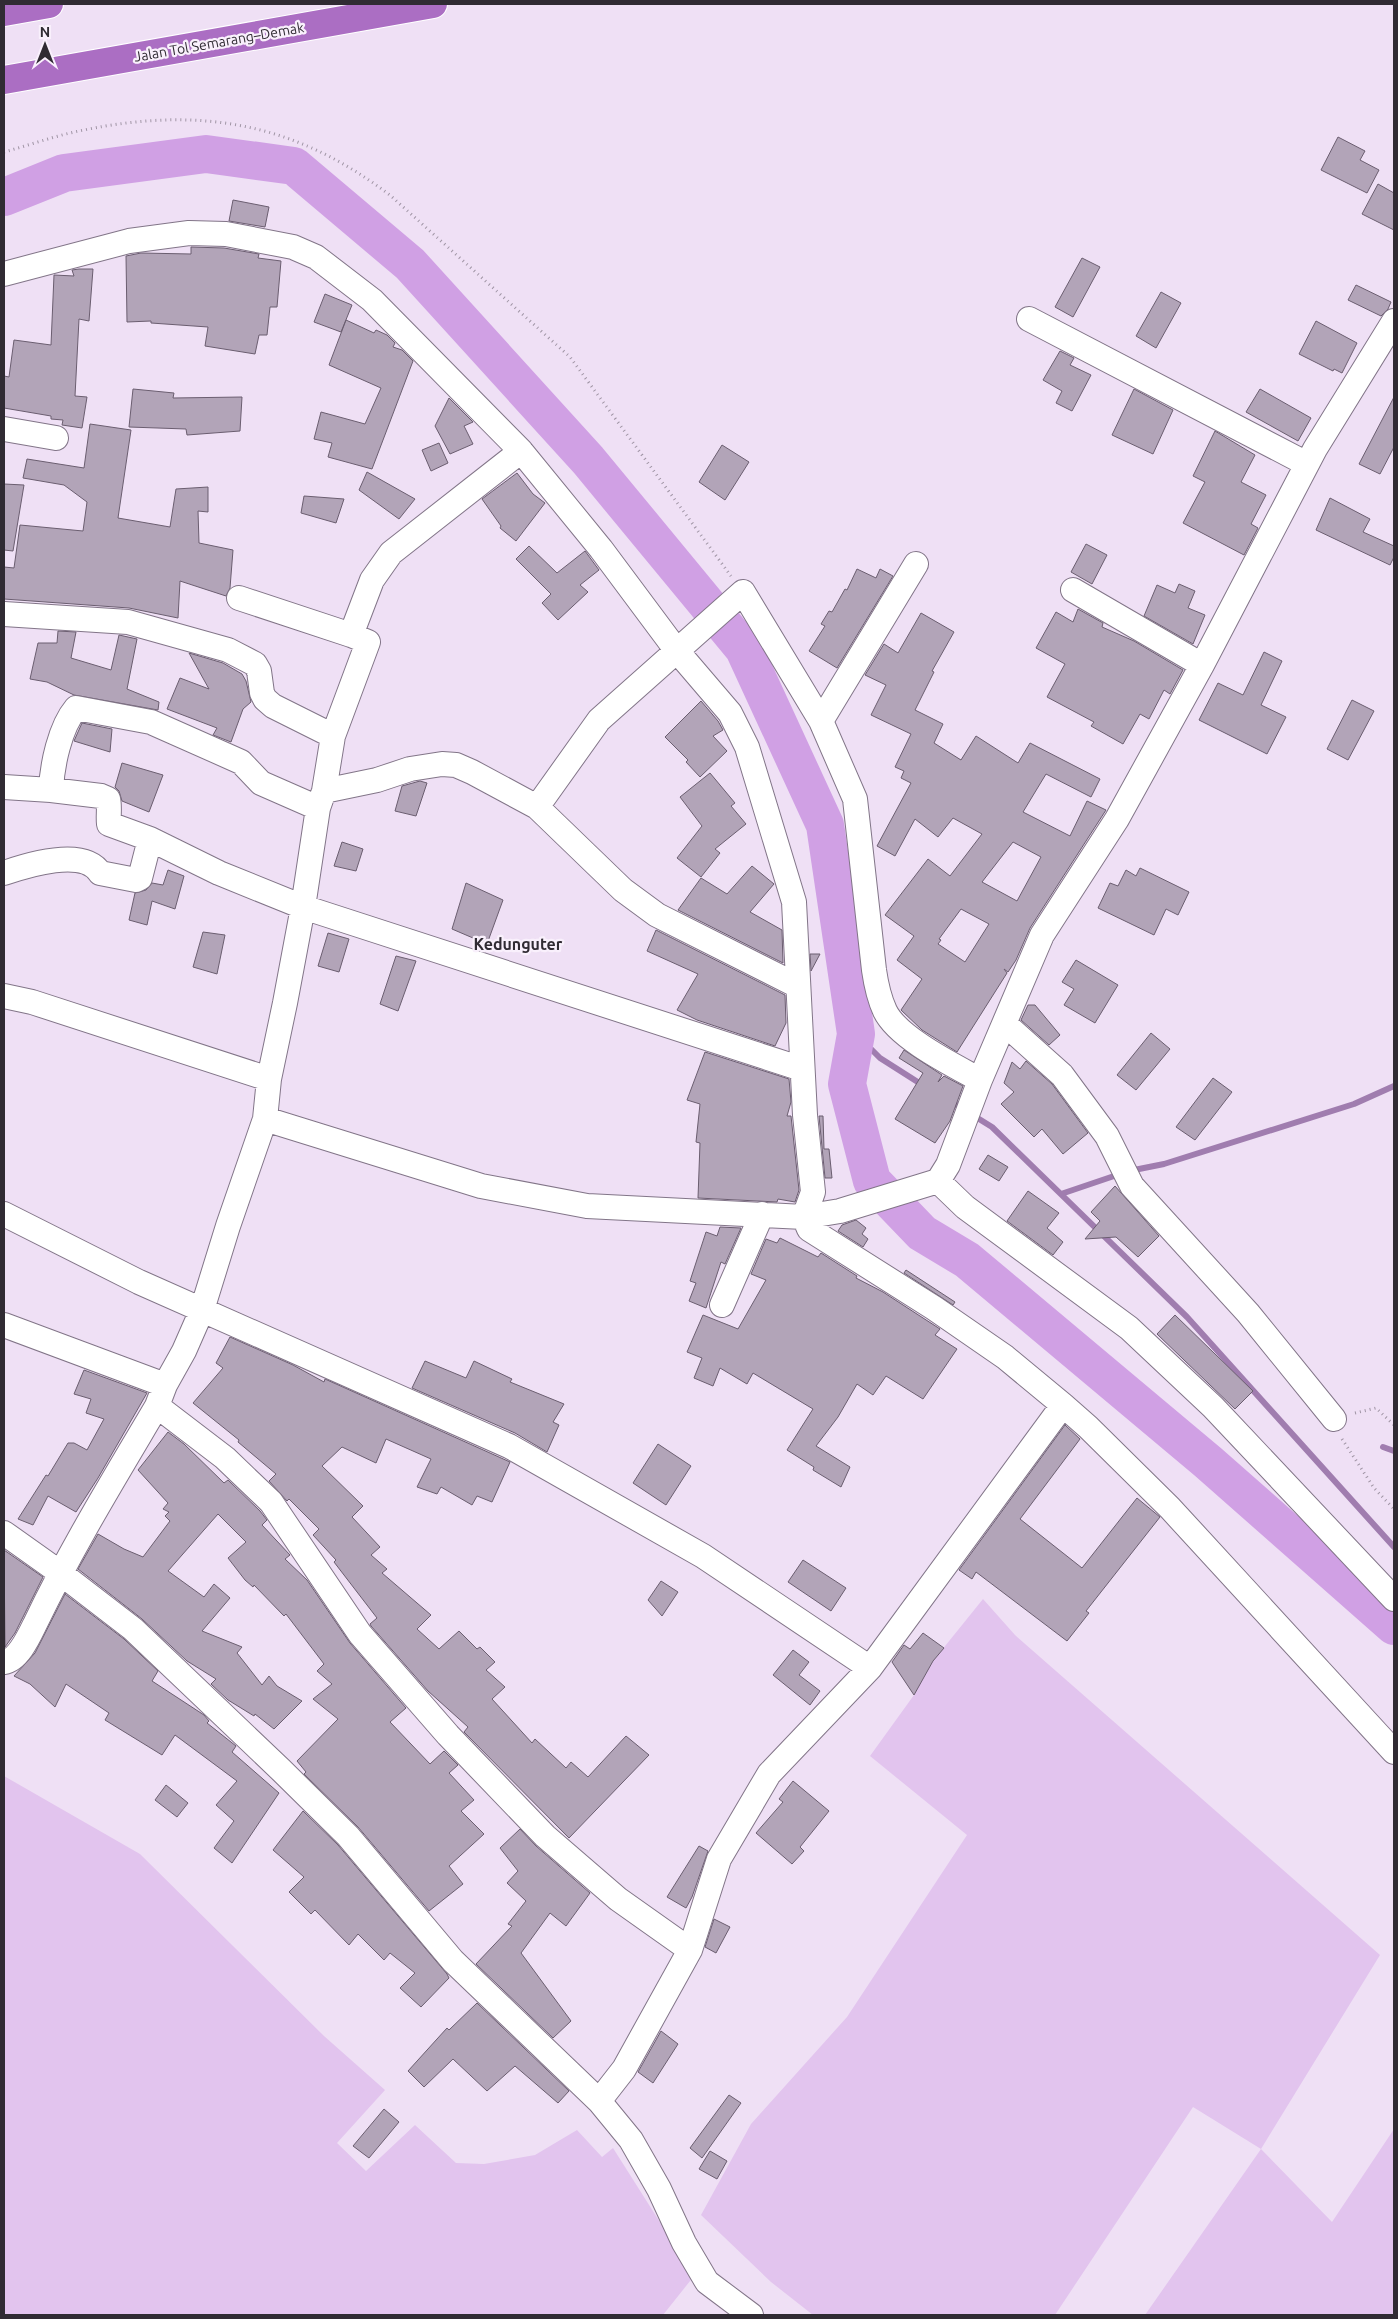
<svg xmlns="http://www.w3.org/2000/svg" width="1398" height="2319" font-family="Ubuntu,sans-serif">
<style>
.green{fill:#e2c4ee}
.lines{fill:none;stroke-linecap:round;stroke-linejoin:round}
.stream{stroke:#a07daf;stroke-width:6}
.river{stroke:#d0a0e4;stroke-width:38}
.building{fill:#b2a4b8;stroke:#6b5e70;fill-rule:evenodd}
.minor-casing{stroke:#827588;stroke-width:26}
.highway-casing{stroke:#fff;stroke-width:30}
.path{stroke:#a095a5;stroke-width:3;stroke-dasharray:1 4;stroke-linecap:butt}
.minor{stroke:#fff;stroke-width:24}
.highway{stroke:#ab6ec3;stroke-width:28}
.labels{text-anchor:middle;stroke-width:4.5;stroke-linejoin:round;paint-order:stroke}
.street-label{font-size:14px;fill:#302b33;stroke:#f9f0fc}
.quarter-label{font-size:16px;font-weight:bold;fill:#302b33;stroke:#f9f0fc}
</style>
<rect width="100%" height="100%" fill="#efe0f5"/>
<path class="green" d="M983,1599L1015,1635L1380,1955L1261,2149L1332,2222L1394,2129V2315H1145L1261,2149L1193,2107L1055,2315H813L771,2282L701,2215L751,2124L847,2017L967,1835L870,1756L914,1695L933,1661Z
M4,1776L140,1854L324,2036L385,2090L337,2143L366,2171L415,2125L456,2163L484,2164L535,2155L577,2130L602,2157L613,2148L694,2276L663,2315H4Z"/>
<g class="lines">
<path class="stream" d="M856,1034L880,1058L924,1086
M950,1101L992,1127L1187,1317L1394,1547
M1129,1171L1164,1164L1354,1104L1394,1086
M1061,1194L1120,1174
M1383,1447L1394,1451"/>
<path class="river" d="M4,197L64,173L206,154L294,166L410,264L588,460L744,649L825,825L856,1034L847,1084L872,1181L922,1233L967,1260L1208,1462L1394,1626"/>
</g>
<path class="building" d="M1338,137L1365,151L1360,160L1379,170L1367,193L1321,170Z
M1378,184L1394,193V230L1362,214Z
M233,200L269,207L265,227L229,221Z
M191,247L224,248L259,254L258,258L281,261L277,307H270L267,335H259L255,354L205,346L208,327L151,323V321L127,322L126,256L141,253L191,254Z
M1082,258L1100,267L1073,317L1055,307Z
M79,269H93L89,321L79,319L75,396L87,397L82,428L62,425L63,420L51,419V416L4,408V376L9,377L14,340L51,345L54,275L74,276L72,270Z
M1356,285L1391,302L1388,309L1381,316L1348,300Z
M1161,292L1181,303L1156,348L1136,336Z
M325,294L352,305L341,332L314,322Z
M346,320L374,333L376,330L387,335L395,343L393,347L402,350L413,361L372,469L328,457L332,443L314,439L321,412L365,424L381,388L329,365Z
M1316,321L1357,343L1342,373L1334,369L1333,371L1299,354Z
M1060,351L1074,358L1070,365L1091,375L1072,411L1056,403L1062,391L1043,380Z
M133,389L174,393L173,398L242,397L240,431L187,435L186,429L129,427Z
M1134,389L1173,410L1153,454L1112,435Z
M1260,389L1311,418L1298,441L1246,412Z
M1394,397V447L1380,474L1359,464Z
M449,398L473,422L464,426L473,444L450,454L435,426Z
M90,424L131,430L118,518L170,527L176,489L208,487V512L198,511L199,543L233,550L230,588L226,596L180,581L178,618L129,608L4,599V567L14,568L20,525L83,531L87,502L64,485L23,478L27,459L84,468Z
M1215,431L1255,455L1241,482L1266,495L1251,524L1258,528L1244,555L1183,523L1205,482L1193,476Z
M439,443L448,463L431,471L422,450Z
M722,445L749,462L725,500L699,482Z
M367,472L415,499L399,519L359,490Z
M517,473L533,494L545,503L516,541L500,528L501,526L482,499Z
M4,484L24,485L13,551L4,550Z
M304,496L344,499L336,523L301,513Z
M1330,498L1370,519L1363,532L1394,546V557L1390,565L1316,530Z
M1086,544L1107,555L1092,584L1071,572Z
M529,546L557,573L585,551L599,570L580,585L588,592L558,620L542,603L551,594L516,559Z
M857,569L876,578L880,569L893,576L837,668L809,651L825,626L821,624L829,611L832,612L845,589L847,590Z
M1179,584L1195,591L1188,608L1205,615L1193,644L1144,616L1157,585L1175,593Z
M1078,609L1103,623L1102,627L1134,641L1183,670L1170,694L1164,690L1149,719L1140,714L1123,744L1091,726L1094,722L1047,697L1065,664L1036,648L1056,612L1073,622Z
M921,613L954,632L932,671L934,672L915,710L943,724L934,743L961,760L976,736L1018,763L1030,743L1100,779L1091,797L1046,774L1023,812L1070,836L1087,801L1106,810L1030,928L1016,960L1008,972L1004,969L1007,973L957,1052L922,1030L901,1010L922,979L897,960L914,936L885,915L928,859L950,876L982,834L953,818L938,837L915,819L895,856L877,846L911,783L901,778L904,771L895,767L911,734L871,715L886,685L865,675L884,644L898,653ZM1013,842L1041,857L1017,901L982,882ZM961,909L989,924L965,962L938,944L941,940L939,939Z
M58,631L76,632L71,658L111,670L119,635L137,639L127,689L159,702L158,710L74,695L47,682L30,679L38,643H57Z
M1264,652L1282,661L1261,705L1286,717L1267,754L1199,720L1218,683L1243,695Z
M189,653L223,663L242,674L246,681L251,702L243,709L231,742L213,735L217,728L167,709L180,678L209,689Z
M1352,700L1374,711L1348,760L1327,749Z
M701,701L718,721L723,730L713,736L727,751L700,777L686,762L688,760L665,737Z
M82,723L112,729L110,752L74,741Z
M122,763L163,775L149,812L122,801L119,791L115,787Z
M710,773L735,803L731,806L746,824L715,849L720,853L701,877L677,858L702,826L680,797Z
M420,781L427,783L416,816L395,811L402,786Z
M342,842L363,849L356,871L334,866Z
M752,866L774,884L750,912L782,930L783,963L678,910L701,878L727,894Z
M1140,868L1189,892L1178,915L1166,909L1154,935L1098,908L1110,883L1118,886L1126,870L1136,876Z
M168,870L184,876L175,909L152,901L147,925L129,920L135,893L146,890L152,883L163,885Z
M466,883L503,900L487,944L452,929Z
M656,930L785,995L786,1023L775,1046L697,1020L677,1010L698,974L647,951Z
M203,932L225,935L217,974L193,967Z
M328,933L349,939L339,972L318,966Z
M810,954H820L811,971Z
M396,956L416,961L398,1011L380,1004Z
M1076,960L1118,985L1095,1023L1064,1005L1074,989L1062,982Z
M1028,1005H1035L1060,1035L1049,1045L1021,1020Z
M1151,1033L1170,1049L1136,1090L1117,1075Z
M904,1050L942,1075L938,1082L944,1076L963,1086L950,1121L935,1143L895,1119L923,1073L899,1058Z
M705,1052L789,1079L791,1102L787,1116H791L799,1190L795,1202L778,1199L777,1202L698,1198L700,1143L696,1142L700,1104L687,1100Z
M1026,1061L1052,1084L1088,1133L1063,1154L1042,1129L1034,1137L1001,1104L1014,1092L1004,1083L1012,1062L1020,1069Z
M1213,1078L1232,1092L1195,1140L1176,1127Z
M819,1116H823L824,1149H829L832,1178H825Z
M988,1155L1008,1167L999,1181L979,1169Z
M1115,1186L1159,1236L1138,1257L1116,1237L1085,1239L1100,1221L1091,1212Z
M1028,1191L1059,1213L1047,1228L1063,1242L1053,1255L1007,1221Z
M856,1220L866,1228L862,1234L868,1239L863,1247L838,1231L842,1225Z
M720,1227L741,1228L725,1264L721,1262L706,1308L689,1301L696,1283L690,1281L706,1232L717,1236Z
M780,1238L818,1257L821,1253L846,1269L857,1276L856,1278L883,1292L940,1329L935,1335L957,1349L923,1399L886,1376L873,1395L857,1384L838,1417L816,1446L850,1467L841,1487L813,1470L814,1467L787,1450L813,1409L753,1373L747,1384L720,1368L713,1386L694,1378L702,1358L687,1352L703,1315L738,1329L766,1280L751,1274L766,1239L777,1243Z
M906,1270L955,1302L953,1305L904,1273Z
M1175,1315L1253,1391L1235,1409L1157,1334Z
M230,1337L293,1365L324,1382L325,1379L510,1462L492,1502L477,1496L472,1505L441,1487L437,1494L417,1487L431,1459L386,1439L376,1463L342,1447L322,1466L363,1506L352,1517L380,1547L371,1555L387,1569L382,1573L431,1615L417,1629L439,1649L459,1631L477,1649L480,1647L495,1662L486,1670L505,1687L492,1699L532,1743L535,1739L566,1768L571,1762L588,1777L626,1736L649,1755L569,1838L464,1732L468,1727L428,1691L371,1626L370,1624L377,1618L334,1562L336,1560L313,1535L319,1529L289,1499L287,1501L269,1481L276,1474L238,1442L239,1440L193,1403L223,1368L216,1363Z
M425,1361L466,1378L474,1361L512,1379L510,1382L564,1404L553,1422L559,1425L547,1452L515,1433L412,1388Z
M84,1370L147,1393L98,1478L76,1512L48,1496L33,1525L18,1519L46,1475L48,1476L68,1443H74L87,1450L104,1419L86,1413L91,1399L74,1394Z
M1065,1425L1080,1439L1020,1519L1082,1568L1137,1498L1160,1517L1086,1611L1089,1613L1067,1641L976,1572L972,1579L959,1570Z
M168,1432L184,1444L224,1483L228,1480L260,1511L267,1520L262,1525L290,1555L285,1559L307,1580L350,1643L406,1708L390,1722L430,1764L444,1751L458,1765L449,1773L474,1800L461,1811L484,1834L449,1866L463,1884L429,1911L358,1827L304,1774L306,1772L297,1761L338,1719L313,1699L332,1684L317,1671L324,1664L286,1614L284,1616L254,1585L253,1587L245,1580L228,1558L246,1542L218,1514L168,1571L204,1597L214,1584L230,1598L202,1631L242,1647L237,1653L262,1685L269,1676L277,1686L302,1701L274,1729L255,1714L254,1716L228,1700L211,1684L216,1679L187,1661L142,1619L78,1569L98,1534L124,1549L143,1557L170,1521L165,1516L169,1512L163,1509L168,1503L138,1470Z
M658,1444L691,1466L666,1505L633,1483Z
M4,1550L43,1577L15,1633L5,1647Z
M803,1560L846,1588L831,1611L788,1582Z
M661,1581L678,1592L662,1616L648,1600Z
M65,1594L124,1639L158,1671L152,1681L204,1715L209,1721L207,1723L236,1746L232,1752L279,1793L232,1863L214,1848L234,1821L216,1805L237,1781L175,1735L162,1755L105,1720L109,1713L66,1684L55,1707L30,1684L14,1676L35,1653Z
M923,1633L944,1648L933,1661L914,1695L892,1662L904,1645L910,1649Z
M793,1650L809,1662L799,1675L820,1691L810,1705L773,1675Z
M793,1781L829,1811L800,1847L804,1851L792,1864L756,1833L783,1802L779,1799Z
M166,1785L188,1803L177,1817L155,1800Z
M303,1811L338,1845L447,1974L449,1978L421,2007L400,1988L415,1973L390,1953L384,1960L358,1934L349,1945L315,1910L311,1914L289,1892L304,1877L273,1850Z
M520,1829L536,1846L590,1893L566,1926L550,1913L521,1953L571,2021L553,2038L476,1964L512,1926L508,1924L526,1901L507,1883L518,1871L500,1848Z
M699,1846L708,1851L692,1897L686,1908L667,1897Z
M714,1919L730,1927L716,1953L705,1947Z
M477,2003L569,2091L558,2103L515,2066L487,2091L453,2059L424,2087L408,2071L447,2028L449,2030Z
M661,2031L678,2044L653,2083L638,2072Z
M729,2095L741,2103L702,2158L690,2148Z
M384,2109L399,2122L369,2158L353,2146Z
M710,2151L727,2161L717,2179L699,2169Z"/>
<g class="lines">
<defs>
<path id="minor" d="M4,274L129,241L189,233L226,234L293,247L316,257L372,300L521,451L601,549L677,651L730,713L747,747L794,902L805,1115L813,1192L804,1217L809,1229L934,1308L1005,1357L1063,1405L870,1668L769,1774L719,1859L690,1950L624,2069L599,2101
M1029,319L1307,464
M4,429L56,438
M1073,590L1202,665
M239,598L351,635
M4,614L128,622L228,650L255,664L259,671L262,693L265,699L273,706L333,736
M821,721L916,564
M4,787L51,790L101,796L108,799C110,807 108,816 109,824L150,839L219,873L303,907L802,1069
M51,790C52,765 60,727 76,708L151,722L241,762L261,783L318,808
M324,791L377,780L410,769L442,764L456,765L472,772L537,807L623,890L657,915L796,985
M537,807L599,720L743,592L821,721L855,799L874,970C876,984 879,998 885,1011C898,1038 953,1065 980,1080
M4,873C27,865 84,847 100,873L136,880L140,878L150,839
M4,996L32,1002L269,1079
M1005,1024L1062,1075L1107,1136L1132,1186L1248,1313L1334,1419
M265,1119L481,1186L587,1206L804,1217L840,1211L938,1181L948,1165L980,1080L1042,935L1117,819L1202,665L1315,449L1394,321
M938,1181L965,1207L1129,1328L1213,1407L1394,1599
M4,1214L139,1282L509,1446L703,1556L870,1668
M722,1305L762,1214
M4,1325L165,1385
M1063,1405L1088,1427L1170,1508L1394,1752
M157,1406L225,1458L271,1502L360,1634L448,1735L545,1836L618,1899L690,1950
M4,1533L59,1572L133,1629L280,1769L348,1836L453,1961L599,2101L631,2140L659,2189L684,2243L707,2282L751,2315
M4,1662C19,1660 30,1634 36,1622C72,1547 115,1477 157,1406L165,1385L184,1351L202,1310L228,1226L265,1119L269,1079L285,1003L303,907L318,808L324,791L333,736L368,642L351,635L372,580L391,553L521,451"/>
<path id="highway" d="M4,12L49,4
M4,80L433,4"/>
</defs>
<use href="#minor" class="minor-casing"/>
<use href="#highway" class="highway-casing"/>
<path class="path" d="M4,152C30,145 57,135 84,130C201,106 296,123 391,196L570,357L731,576
M1355,1413L1376,1408L1394,1425
M1342,1439L1374,1488L1394,1509"/>
<use href="#minor" class="minor"/>
<use href="#highway" class="highway"/>
</g>
<g class="labels">
<g class="street-label">
<text transform="translate(219 42) rotate(-10)" y="5">Jalan Tol Semarang–Demak</text>
</g>
<g class="quarter-label">
<text x="518" y="950">Kedunguter</text>
</g>
</g>
<rect width="1398" height="2319" fill="none" stroke="#302b33" stroke-width="10"/>
<g transform="translate(45 45)" stroke="#f9f0fc" stroke-width="4" paint-order="stroke">
<path d="M0-4L9 19L0 12L-9 19Z" fill="#302b33"/>
<text y="-8" font-size="14" font-weight="bold" text-anchor="middle" fill="#302b33">N</text>
</g>
</svg>
